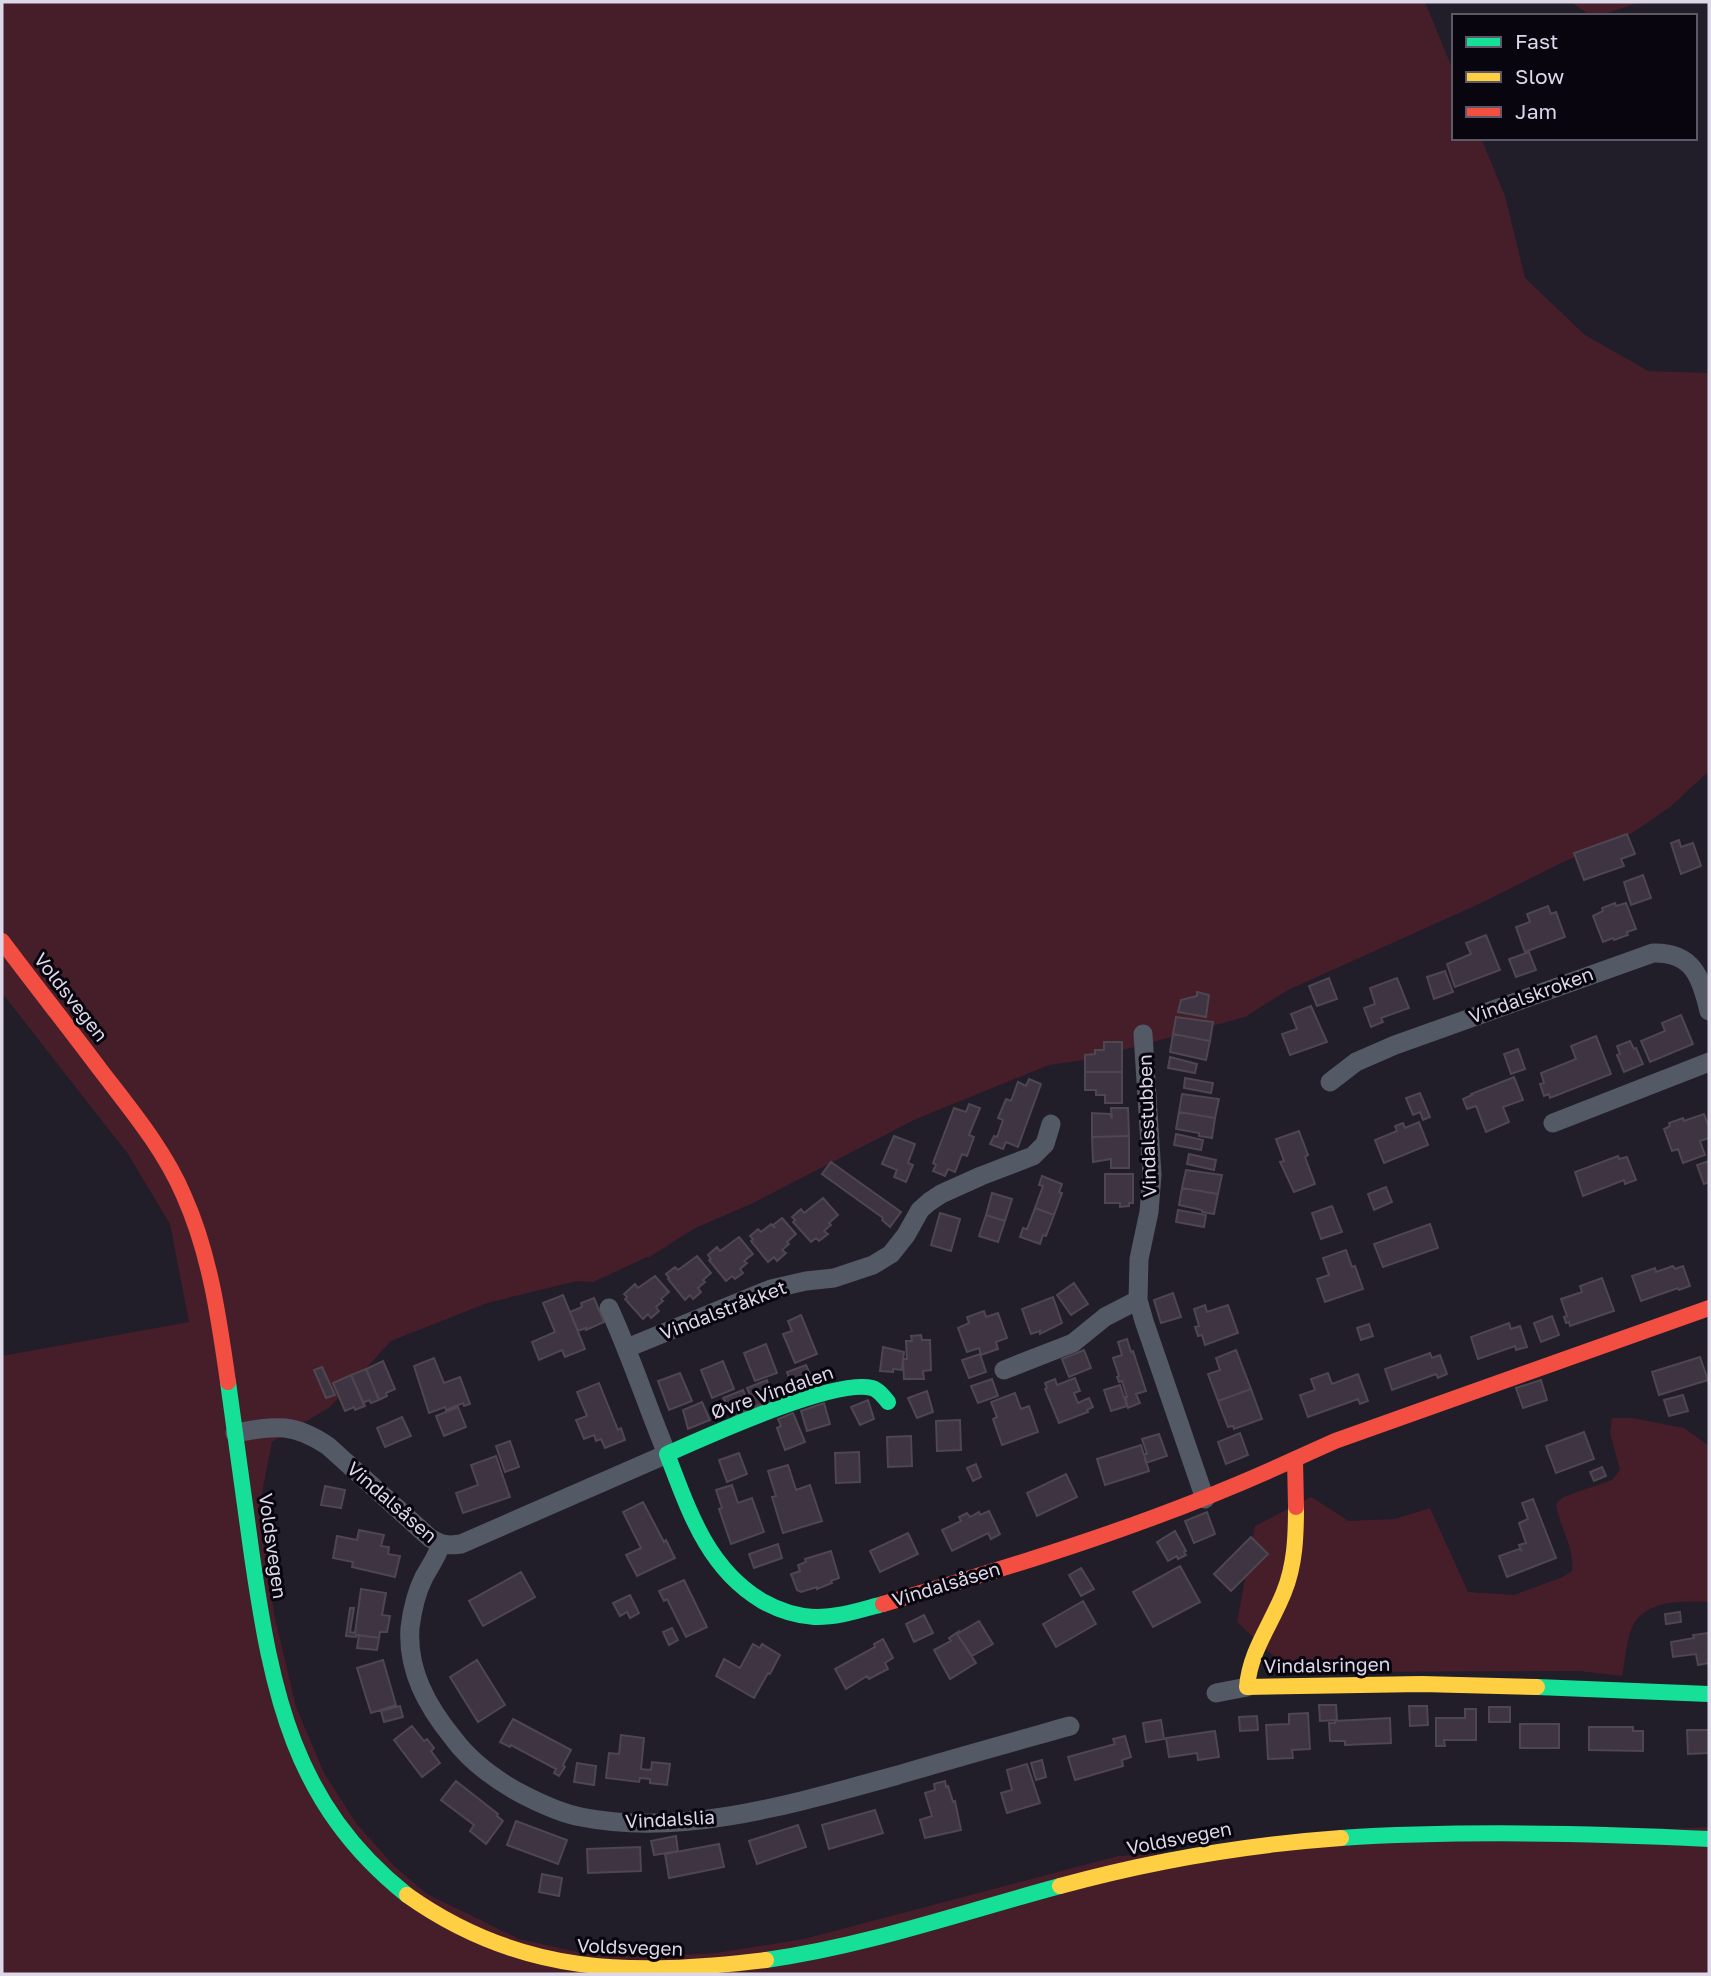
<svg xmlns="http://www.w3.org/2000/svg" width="1711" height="1976" font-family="'Golos Text',sans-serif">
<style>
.green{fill:#461e29}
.building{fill:#3f3542;stroke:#4e4650;stroke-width:2}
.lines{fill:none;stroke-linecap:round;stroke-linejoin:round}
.street{stroke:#545966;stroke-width:19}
.fast{stroke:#16e098;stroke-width:16}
.slow{stroke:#ffcf43;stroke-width:16}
.jam{stroke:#f24e42;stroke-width:16}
.labels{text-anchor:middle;stroke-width:6;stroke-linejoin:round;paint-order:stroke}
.street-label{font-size:19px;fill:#dcd8e8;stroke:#08050f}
</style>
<rect width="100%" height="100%" fill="#211d29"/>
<path class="green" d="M2,2H1425L1454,73V138H1481L1505,196L1525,278L1585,335L1648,371L1709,373V771L1670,807L1632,833L1561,863L1481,903L1288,990L1245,1017L1090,1059L1049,1065L916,1119L751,1204L695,1228L648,1258L647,1257L593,1282L577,1281L487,1303L391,1341L330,1407L272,1442L260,1503L274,1614L296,1707L324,1773L356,1823L394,1866L427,1894L519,1939L582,1953L642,1957L716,1953L804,1939L1118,1856L1709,1827V1974H2V1356L189,1322L170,1224L128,1154L2,993Z
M1571,2H1640L1598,16H1591Z
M1612,1418H1632L1684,1428L1709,1446V1602C1684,1601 1644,1599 1632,1628C1626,1641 1625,1662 1622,1676L1579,1671L1293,1672L1277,1659L1237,1622L1255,1526L1311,1497L1349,1521L1395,1519L1430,1508L1468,1592L1514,1595L1563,1577L1572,1571C1575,1547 1559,1527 1556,1504L1563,1497L1612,1480L1620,1470L1610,1433Z"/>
<path class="building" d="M1627,834L1635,854L1621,859L1624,866L1584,880L1574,853Z
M1679,840L1681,847L1693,843L1701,866L1681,874L1671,843Z
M1643,875L1651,898L1631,905L1624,882Z
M1615,903L1616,906L1626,903L1636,929L1627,932L1628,935L1614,940L1613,938L1603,942L1593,916L1603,911L1602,908Z
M1548,906L1551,914L1556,912L1565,937L1525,952L1516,927L1530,922L1527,914Z
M1486,935L1500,970L1455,987L1447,964L1471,954L1466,943Z
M1529,952L1536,970L1516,977L1509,959Z
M1445,971L1453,992L1434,999L1427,977Z
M1329,978L1337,999L1317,1006L1309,986Z
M1397,978L1409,1008L1381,1018L1383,1022L1371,1027L1364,1008L1375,1004L1370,988Z
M1197,992L1209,995L1206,1017L1178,1012L1181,1000L1197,996Z
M1311,1006L1327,1042L1290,1055L1282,1034L1297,1029L1291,1014Z
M1681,1015L1693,1044L1650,1062L1641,1041L1665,1031L1662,1023Z
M1176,1017L1213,1022L1210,1041L1173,1034Z
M1173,1034L1210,1041L1206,1060L1170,1052Z
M1596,1036L1611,1074L1550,1098L1549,1094L1544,1096L1540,1084L1544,1083L1541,1073L1576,1059L1571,1046Z
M1630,1041L1634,1049L1636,1048L1643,1064L1624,1072L1617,1055L1620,1054L1617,1046Z
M1104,1042H1122V1072H1085V1055L1095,1054V1050H1104Z
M1518,1049L1525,1069L1511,1074L1504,1054Z
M1170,1057L1197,1064L1195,1073L1168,1068Z
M1085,1072H1122V1103H1105V1095H1096V1090H1085Z
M1514,1077L1523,1100L1503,1107L1509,1122L1486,1132L1476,1106L1467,1109L1463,1099L1472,1095L1471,1094Z
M1185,1078L1213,1083L1211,1093L1184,1088Z
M1029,1079L1041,1084L1018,1147L1006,1142L1003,1149L990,1144L994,1136L997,1137L1003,1120L998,1118L1006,1099L1011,1101L1018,1082L1026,1086Z
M1420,1093L1430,1117L1423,1120L1420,1112L1413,1115L1406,1098Z
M1182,1094L1219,1099L1215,1118L1179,1112Z
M969,1104L980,1108L969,1135L974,1137L967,1156L962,1154L955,1172L948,1169L945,1176L933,1171L936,1165L933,1163L954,1108L966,1112Z
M1111,1108H1128L1129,1136L1092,1137V1113L1110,1114L1112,1119Z
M1179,1112L1215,1118L1212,1138L1199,1136V1133L1176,1129Z
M1704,1114L1709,1127V1138L1700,1141L1705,1155L1683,1163L1678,1149L1672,1151L1664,1129L1670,1126L1669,1123L1683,1118L1684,1121Z
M1419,1122L1428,1145L1384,1163L1375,1140L1397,1131L1395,1126L1403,1123L1405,1128Z
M1299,1131L1308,1155L1305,1157L1315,1184L1294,1192L1280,1162L1284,1161L1276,1139Z
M1176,1134L1203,1140L1201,1150L1174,1145Z
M894,1136L915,1144L908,1163L913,1165L906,1182L894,1177L897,1170L882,1164Z
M1129,1136V1168H1111V1159L1093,1162L1092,1137Z
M1189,1154L1216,1160L1214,1170L1187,1164Z
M1618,1156L1619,1159L1627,1157L1636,1180L1625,1184L1624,1180L1583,1196L1575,1172Z
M1709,1161V1182L1704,1184L1697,1165Z
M831,1162L901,1212L890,1227L882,1220L883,1218L822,1174Z
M1186,1170L1222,1175L1218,1194L1182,1188Z
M1105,1174H1133V1203H1129V1206L1120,1207V1203H1105Z
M1042,1176L1062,1184L1059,1192L1062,1193L1054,1215L1035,1208L1043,1186L1039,1185Z
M1386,1187L1392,1202L1374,1210L1368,1194Z
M1182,1188L1218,1194L1214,1214L1202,1212V1210L1179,1205Z
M992,1193L1012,1199L1005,1221L986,1215Z
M823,1198L838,1215L829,1223L831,1225L824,1231L828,1234L819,1241L816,1238L811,1242L793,1222L795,1220L792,1217L801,1209L804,1213Z
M1332,1206L1342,1232L1321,1239L1312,1213Z
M1035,1208L1054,1215L1046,1236L1043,1235L1040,1244L1020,1237L1023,1228L1027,1229Z
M1178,1210L1206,1215L1204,1227L1176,1222Z
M940,1213L960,1219L951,1251L931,1245Z
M986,1215L1005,1221L998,1242L979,1236Z
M782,1218L796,1234L787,1242L789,1244L782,1250L786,1253L777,1261L774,1257L768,1262L751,1241L753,1239L750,1236L758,1229L761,1232L771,1224L775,1228L773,1225Z
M1430,1224L1438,1248L1383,1267L1374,1244Z
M739,1237L753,1254L744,1261L747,1263L740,1269L743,1273L735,1279L732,1276L726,1281L709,1260L711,1259L708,1255L717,1247L720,1251Z
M1346,1250L1352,1267L1355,1266L1363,1289L1325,1302L1317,1279L1329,1275L1323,1258Z
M697,1256L711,1273L703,1280L705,1282L698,1288L701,1292L693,1299L690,1295L685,1300L668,1279L669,1278L666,1274L675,1267L678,1270Z
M1673,1266L1675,1269L1683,1266L1690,1286L1679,1290L1678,1288L1641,1301L1632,1276L1655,1268L1656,1272Z
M655,1276L669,1292L661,1299L663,1301L656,1307L659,1311L651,1318L648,1314L643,1319L625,1299L627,1297L624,1294L635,1284L638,1288Z
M1602,1278L1614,1311L1570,1326L1569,1322L1566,1323L1564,1317L1567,1316L1561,1299L1582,1292L1580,1286Z
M1074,1283L1088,1304L1071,1315L1057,1295Z
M1173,1293L1181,1317L1161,1323L1154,1300Z
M563,1295L585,1349L565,1357L562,1350L539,1360L532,1342L555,1332L543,1303Z
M1053,1297L1062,1323L1040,1334V1331L1031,1334L1022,1309Z
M594,1298L604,1322L586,1330V1328L578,1331L570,1312L582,1307L581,1303Z
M1205,1305L1207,1312L1228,1305L1238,1333L1205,1345L1202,1335L1198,1336L1195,1327L1199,1326L1194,1309Z
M984,1311L986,1317L998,1313L1007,1338L996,1342L998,1349L981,1355L979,1348L967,1352L958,1328L969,1323L967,1317Z
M801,1315L817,1354L795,1363L783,1334L792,1331L788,1321Z
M1552,1316L1559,1335L1541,1342L1534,1323Z
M1509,1323L1511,1329L1520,1326L1527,1347L1516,1350L1515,1346L1478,1359L1471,1337Z
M1369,1324L1373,1336L1361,1340L1357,1328Z
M921,1335L922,1340H930L931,1370L923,1371L924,1379H904L903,1359H907L906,1341H912L911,1336Z
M1127,1339L1131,1352L1133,1351L1146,1391L1136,1394L1140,1403L1128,1408L1125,1397H1127L1122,1381L1119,1382L1117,1377L1119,1376L1113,1358L1122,1355L1118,1342Z
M766,1344L777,1373L755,1381L744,1353Z
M883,1347L904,1352L902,1370L893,1369V1372L880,1371Z
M1084,1350L1091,1368L1069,1377L1062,1359Z
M1236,1350L1251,1389L1218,1401L1208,1374L1220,1370L1216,1358Z
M1430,1353L1432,1358L1440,1355L1447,1374L1438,1378L1436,1374L1392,1390L1385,1369Z
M980,1354L986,1372L969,1378L962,1360Z
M1700,1357L1708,1380L1659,1395L1652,1372Z
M434,1358L444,1383L460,1377L470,1404L464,1406L463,1403L446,1410L445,1407L429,1413L414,1366Z
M383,1361L395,1389L386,1393L387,1396L379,1400L366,1369Z
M723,1361L734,1389L712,1398L701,1370Z
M806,1365L810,1374L807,1375L811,1385L793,1391L787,1372Z
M322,1367L335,1395L326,1398L314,1370Z
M366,1369L379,1400L371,1403L369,1400L363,1403L351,1375Z
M680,1373L692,1401L669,1410L658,1381Z
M1328,1373L1332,1384L1358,1374L1368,1401L1360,1404L1358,1399L1308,1417L1300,1395L1315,1390L1311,1379Z
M351,1375L365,1406L355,1410L354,1407L345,1411L333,1383Z
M1075,1378L1080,1391L1074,1393L1078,1403L1089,1398L1093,1407L1087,1410L1088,1412L1059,1423L1045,1389L1047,1388L1045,1383L1055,1379L1057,1385Z
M992,1379L998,1396L978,1403L971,1386Z
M767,1380L772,1400L755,1407L747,1388Z
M1541,1380L1547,1400L1523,1408L1516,1388Z
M599,1383L618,1430L621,1428L625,1440L605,1448L601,1439L596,1441L594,1435L584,1439L576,1420L587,1416L577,1392Z
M1120,1385L1127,1406L1111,1411L1104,1390Z
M1251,1389L1262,1419L1234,1429L1233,1426L1228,1427L1218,1401Z
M743,1390L751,1409L733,1416L723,1398Z
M927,1391L933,1412L917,1418L908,1398Z
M1015,1393L1021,1409L1029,1406L1038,1432L1002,1445L993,1419L997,1417L991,1402Z
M1683,1395L1688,1411L1669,1416L1664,1400Z
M868,1400L874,1419L860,1425L851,1407Z
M702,1402L710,1420L688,1429L683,1410Z
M824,1403L830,1424L807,1431L801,1411Z
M458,1407L466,1427L444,1436L436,1416Z
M793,1413L805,1442L785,1450L777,1428L781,1426L778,1419Z
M402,1417L411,1436L385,1447L377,1428Z
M960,1420L961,1450L937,1451L936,1421Z
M1584,1432L1594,1459L1556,1473L1546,1446Z
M1240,1433L1248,1455L1226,1464L1218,1442Z
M1159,1434L1167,1456L1146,1463L1144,1454H1147L1142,1439Z
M911,1436L912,1466L888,1467L887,1437Z
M510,1441L519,1467L505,1472L496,1446Z
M1141,1445L1149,1471L1105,1485L1097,1459Z
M859,1452L860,1482L836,1483L835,1453Z
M739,1453L747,1474L727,1482L719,1460Z
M496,1456L510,1497L463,1513L456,1493L478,1485L471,1465Z
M976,1464L981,1477L973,1481L967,1468Z
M788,1465L796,1490L810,1485L822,1521L783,1533L772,1497L776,1496L768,1471Z
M1602,1467L1606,1476L1594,1481L1590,1472Z
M1066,1474L1077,1497L1037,1516L1027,1493Z
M732,1485L738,1503L752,1498L764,1532L731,1544L719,1509L722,1508L716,1490Z
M325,1486L345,1490L341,1508L321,1505Z
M1533,1499L1556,1558L1507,1577L1499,1556L1519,1549L1521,1550L1519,1545L1526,1543L1519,1523L1528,1519L1522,1503Z
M643,1502L664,1542L666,1540L675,1558L637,1576L626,1555L641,1548L623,1512Z
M989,1511L1000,1534L991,1539L988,1533L952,1551L942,1530L961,1521L959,1517L967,1513L970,1517L979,1512L980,1515Z
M1207,1512L1215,1534L1194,1543L1185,1521Z
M359,1530L384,1535L381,1546L389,1547L388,1554L400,1556L395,1577L352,1567L353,1562L333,1558L337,1536L357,1540Z
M1175,1531L1186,1551L1184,1552L1186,1555L1178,1559L1177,1556L1168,1561L1157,1542Z
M908,1533L918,1554L880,1572L870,1551Z
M1251,1537L1268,1554L1231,1591L1214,1574Z
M778,1544L782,1558L754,1568L749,1554Z
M831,1551L839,1578L831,1581L832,1583L817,1589V1587L801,1592L797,1590L791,1574L800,1571L798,1565L806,1562L805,1559Z
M1180,1566L1200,1602L1153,1627L1133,1592Z
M1081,1568L1094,1589L1081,1596L1069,1575Z
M521,1572L535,1597L483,1626L469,1601Z
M684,1580L707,1627L686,1637L667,1599L664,1601L659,1591Z
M361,1589L386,1593L382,1615L390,1616L387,1632H380L379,1638L356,1635V1637L346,1636L350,1608H354L350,1632L355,1633Z
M630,1595L639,1613L630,1618L627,1612L620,1616L613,1603Z
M1083,1601L1096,1624L1056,1647L1043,1624Z
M1680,1612L1681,1622L1666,1624L1665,1614Z
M924,1615L933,1633L914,1642L906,1624Z
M979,1621L993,1644L972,1656L957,1634Z
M672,1628L678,1640L669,1645L663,1632Z
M958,1632L957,1634L976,1663L950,1679L934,1650L951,1641L949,1638Z
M1709,1633V1663L1698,1665L1696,1654L1673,1657L1671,1642L1694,1638L1693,1635Z
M359,1635L379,1638L377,1650L357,1648Z
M883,1639L893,1658L885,1663L888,1669L869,1679L867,1676L846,1689L835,1669L875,1647L874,1644Z
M753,1644L760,1648L762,1644L780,1655L770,1674L768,1673L754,1698L716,1676L724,1659L740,1668Z
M383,1660L396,1705L371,1713L357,1668Z
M477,1660L505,1705L478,1722L450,1677Z
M1319,1705H1336L1337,1720L1320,1721Z
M400,1706L403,1717L384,1722L381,1711Z
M1409,1706H1427L1428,1725L1410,1726Z
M1489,1707H1510V1722H1489Z
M1465,1709H1476V1740H1444L1445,1746H1436V1718H1465Z
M1308,1713L1310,1749L1292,1750L1293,1758L1268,1759L1266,1725L1289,1724V1714Z
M1257,1716L1258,1730L1240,1731L1239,1717Z
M1390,1718L1391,1743L1345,1745V1741H1330L1329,1723H1335V1721Z
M513,1719L571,1750L563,1765L565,1767L559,1776L554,1773L556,1769L511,1745L510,1747L500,1742Z
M1161,1720L1164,1739L1146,1742L1143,1723Z
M1520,1724H1559V1748H1520Z
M412,1726L424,1741L427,1739L434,1748L431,1751L440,1763L422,1777L394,1740Z
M1589,1727H1633V1731H1643V1751L1589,1750Z
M1687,1730H1709V1753L1688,1754Z
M1215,1731L1219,1757L1198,1760L1197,1753L1169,1757L1166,1738Z
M621,1735L644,1738L641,1769L651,1770L652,1762L670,1764L667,1785L650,1783V1779L640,1778L639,1782L606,1778L609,1753L619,1754Z
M1125,1736L1131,1757L1122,1760L1123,1766L1075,1780L1068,1757L1115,1744L1113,1739Z
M1042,1760L1046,1777L1036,1780L1031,1763Z
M577,1763L596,1766L594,1785L574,1782Z
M1027,1764L1040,1803L1007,1813L1001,1793L1012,1790L1007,1770Z
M456,1781L498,1814L497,1816L503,1821L486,1844L470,1831L474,1825L441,1800Z
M945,1781L946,1787L948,1786L953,1802L955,1801L961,1830L925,1838L920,1820L932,1816L925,1793L935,1790L934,1784Z
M875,1810L883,1833L829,1849L822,1825Z
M516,1821L567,1840L558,1864L507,1845Z
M798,1825L806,1847L757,1864L749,1841Z
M676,1836L678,1851L654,1855L651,1841Z
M719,1844L724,1867L669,1878L665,1854Z
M640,1847L641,1871L588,1873L587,1849Z
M542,1874L562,1878L559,1896L539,1892Z"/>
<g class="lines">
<path class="street" d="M1143,1034L1152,1175L1149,1212L1139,1259L1138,1300L1144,1321L1205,1499
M1330,1082L1356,1062L1395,1045L1653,953C1693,952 1701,977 1709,1011
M1553,1123L1709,1062
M627,1348L771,1289L806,1281L834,1278L873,1265L891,1254L906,1235L920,1210L929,1202L941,1194L981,1176L1033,1156L1045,1144L1051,1124
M1004,1370L1073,1343L1105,1317L1138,1300
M235,1433C275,1426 293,1422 328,1446L430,1538C441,1545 448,1546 461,1544L667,1454C647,1406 631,1356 609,1308
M441,1544C437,1557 430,1566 424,1577C416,1593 412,1611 410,1628C407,1670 427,1706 453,1738C470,1761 493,1778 518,1792C537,1802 559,1813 581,1817C684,1838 799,1802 898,1775C955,1758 1013,1742 1070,1726
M1216,1693L1247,1687"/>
<path class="fast" d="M228,1382C236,1440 244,1498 252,1556C272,1693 293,1804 407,1895
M883,1604C860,1610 837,1618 814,1617C795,1616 778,1610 762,1601C707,1568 689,1511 667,1454C706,1437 834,1378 872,1388C879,1390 884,1397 888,1402
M1537,1687L1709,1694
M1341,1838C1464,1830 1587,1833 1709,1839
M766,1960C866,1946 963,1912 1060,1886"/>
<path class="slow" d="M1296,1507C1296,1536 1295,1565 1284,1592C1271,1625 1250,1651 1247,1687L1422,1684L1537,1687
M1060,1886C1155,1860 1243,1845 1341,1838
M407,1895C521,1976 632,1976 766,1960"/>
<path class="jam" d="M2,941C35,985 69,1028 102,1072C132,1111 165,1151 184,1196C210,1254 219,1319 228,1382
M1296,1507L1295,1459L1335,1441L1709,1308
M883,1604C1022,1564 1163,1520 1295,1459"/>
</g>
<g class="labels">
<g class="street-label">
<text transform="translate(1531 995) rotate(-20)" y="7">Vindalskroken</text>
<text transform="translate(71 997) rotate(52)" y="7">Voldsvegen</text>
<text transform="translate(1147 1126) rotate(-92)" y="7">Vindalsstubben</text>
<text transform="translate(723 1310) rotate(-21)" y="7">Vindalstråkket</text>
<text transform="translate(772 1392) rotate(-19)" y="7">Øvre Vindalen</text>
<text transform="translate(392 1502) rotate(41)" y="7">Vindalsåsen</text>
<text transform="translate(273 1546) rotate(82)" y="7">Voldsvegen</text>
<text transform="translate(946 1584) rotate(-17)" y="7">Vindalsåsen</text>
<text transform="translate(1327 1665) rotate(-1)" y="7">Vindalsringen</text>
<text transform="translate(670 1819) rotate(-3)" y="7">Vindalslia</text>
<text transform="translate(1179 1838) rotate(-11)" y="7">Voldsvegen</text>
<text transform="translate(630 1947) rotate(2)" y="7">Voldsvegen</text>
</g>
</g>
<rect width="1711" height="1976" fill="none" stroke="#dcd8e8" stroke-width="7"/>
<rect x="1452" y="14" width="245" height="126" fill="#08050f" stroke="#5d5966" stroke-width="2"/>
<rect x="1466" y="37" width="35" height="10" fill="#16e098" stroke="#5d5966" stroke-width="2"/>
<text x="1515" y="49" font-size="21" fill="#dcd8e8">Fast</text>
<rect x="1466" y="72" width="35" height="10" fill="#ffcf43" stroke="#5d5966" stroke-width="2"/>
<text x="1515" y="84" font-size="21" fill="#dcd8e8">Slow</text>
<rect x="1466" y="107" width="35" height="10" fill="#f24e42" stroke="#5d5966" stroke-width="2"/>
<text x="1515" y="119" font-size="21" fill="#dcd8e8">Jam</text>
</svg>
